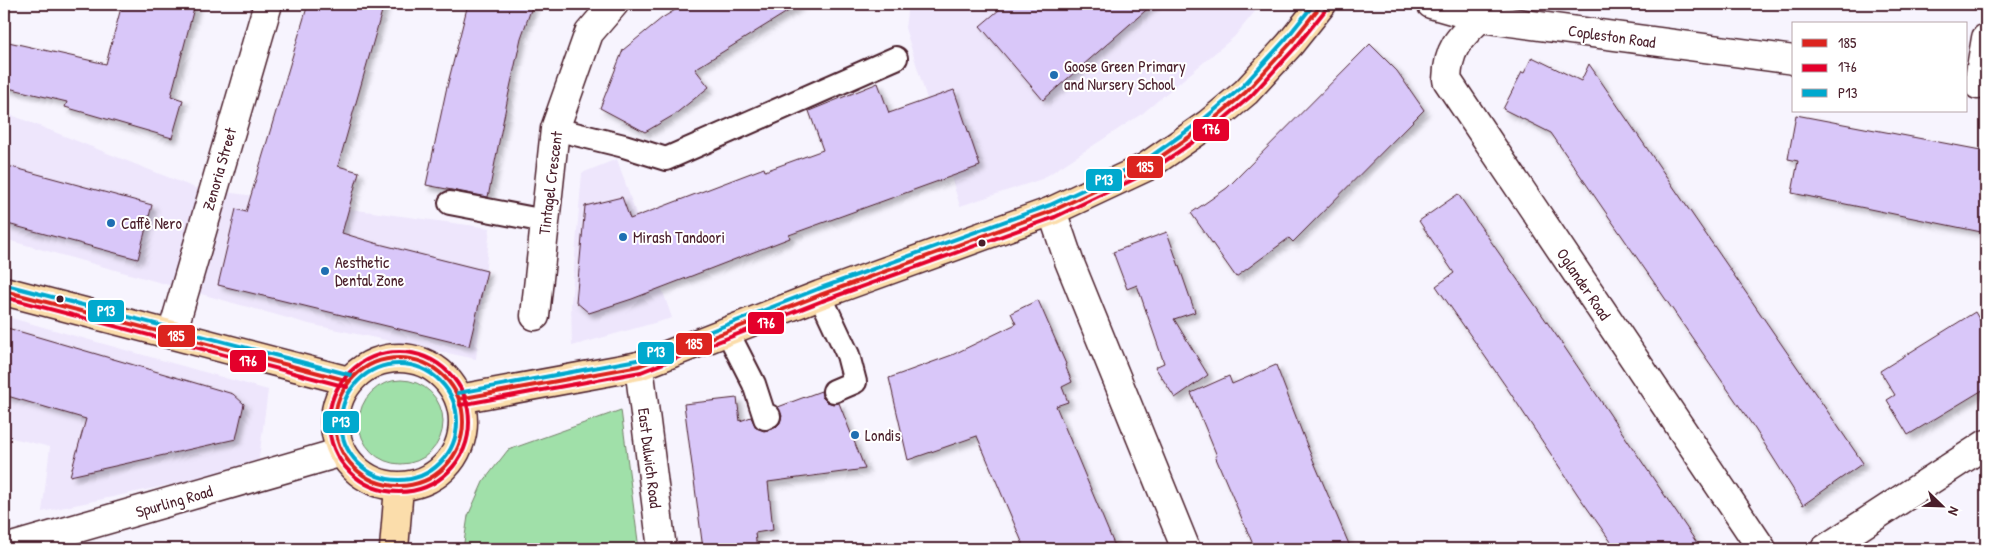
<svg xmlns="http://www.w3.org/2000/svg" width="1990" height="553" font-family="'Patrick Hand',sans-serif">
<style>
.built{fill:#eee6fc}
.green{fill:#a0e0a9;stroke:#75806a}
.building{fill:#d9c7f9;stroke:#4a1f2b;filter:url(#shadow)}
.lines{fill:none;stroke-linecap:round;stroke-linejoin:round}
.service-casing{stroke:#4a1f2b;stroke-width:26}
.minor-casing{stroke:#4a1f2b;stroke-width:31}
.primary-casing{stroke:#4a1f2b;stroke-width:31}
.service{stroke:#fff;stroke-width:22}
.minor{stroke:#fff;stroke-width:28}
.primary{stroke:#fbddab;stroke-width:28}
.bus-1-casing{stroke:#fff;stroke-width:8}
.bus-2-casing{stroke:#fff;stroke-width:8}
.bus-3-casing{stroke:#fff;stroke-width:8}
.bus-1{stroke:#dc241f;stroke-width:4}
.bus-2{stroke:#e4002b;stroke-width:4}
.bus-3{stroke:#00a9ce;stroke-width:4}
.poi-dot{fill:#1f6fb2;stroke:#fff;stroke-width:2}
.bus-dot{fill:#4a1f2b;stroke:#fff;stroke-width:2}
.labels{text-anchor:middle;stroke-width:4;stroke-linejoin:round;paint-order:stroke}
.street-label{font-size:16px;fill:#4a1f2b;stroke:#fff}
.poi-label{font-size:16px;fill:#4a1f2b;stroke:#fff;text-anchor:start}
.line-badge{stroke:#fff;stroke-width:2}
.badge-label{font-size:14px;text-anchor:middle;font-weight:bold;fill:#fff}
</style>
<defs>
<filter id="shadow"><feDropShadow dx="4.5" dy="4.5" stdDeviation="2.5" flood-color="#0004"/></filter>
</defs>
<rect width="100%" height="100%" fill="#f7f4fe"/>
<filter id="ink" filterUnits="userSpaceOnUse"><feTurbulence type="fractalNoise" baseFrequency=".02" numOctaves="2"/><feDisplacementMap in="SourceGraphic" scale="10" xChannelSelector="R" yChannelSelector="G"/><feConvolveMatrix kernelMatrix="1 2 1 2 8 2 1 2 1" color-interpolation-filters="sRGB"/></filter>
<g filter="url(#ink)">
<path class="built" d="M908,4H1261L1234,37L1143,113L1042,179L960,206L905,28Z
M4,112L195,188L490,228L476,359L309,324L4,239Z
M617,159L672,318L572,346L571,303L582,173Z
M4,316L268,390L258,466L42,512L50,447L4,436Z"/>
<path class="green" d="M359 422a42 42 0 1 1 84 0a42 42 0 1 1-84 0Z
M621,410L639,549H463L468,516L483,482L508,450Z"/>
<path class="building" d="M122,4H195L171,96L183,100L172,138L65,107L67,102L4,87V41L106,64Z
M308,4H384L338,166L359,172L342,233L375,243L487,271L469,346L218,285L236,209L246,212Z
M468,4H533L521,38L508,97L488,197L426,185L446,91Z
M685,4H800L695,69L709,87L674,115L645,132L600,108L623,50L662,18Z
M1006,4H1153L1043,100L980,26Z
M1370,44L1397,71L1424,110L1293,242L1289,238L1236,277L1191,213L1227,188Z
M1532,57L1581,81L1589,64L1863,463L1803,505L1755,429L1551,133L1503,109L1522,72L1524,73Z
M878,83L889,113L954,90L980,166L789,235L790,238L632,299L589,313L576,302L585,206L622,197L630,219L764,168L765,171L823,150L809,111Z
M1796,115L1986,151V233L1792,193L1798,161L1788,159Z
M4,165L152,205L138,259L4,223Z
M1458,194L1565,348L1701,549H1616L1578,495L1507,388L1436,286L1454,273L1419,221Z
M1167,232L1195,312L1174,319L1208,375L1175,398L1155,367L1164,363L1137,285L1127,289L1113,252Z
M1038,300L1066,364L1065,365L1072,382L1062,387L1068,402L1056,406L1116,549H1025L977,436L908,460L889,378L952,355L1016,324L1011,313Z
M1975,312L1986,331V388L1908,435L1887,400L1895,395L1880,371Z
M4,327L233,394L244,404L236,439L70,476L86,419L4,395Z
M1276,365L1308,448L1351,549H1255L1215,456H1217L1191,393L1229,376L1232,384Z
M821,391L822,397L827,402L833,404L839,403L865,469L768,482L773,530L755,533L757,549H703L684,404L737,398L740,421L751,417L756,428L764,431L775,428L780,423L782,416L778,407Z"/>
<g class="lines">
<defs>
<path id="service" d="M555,129L624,146L666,159L896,58
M450,203L545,221
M820,295L848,355L855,382L834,391
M727,331L754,384L765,418L769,416"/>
<path id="minor" d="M1431,4L1480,18L1794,60
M1480,18C1458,39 1448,49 1447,80L1762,549
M1978,85L1986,38
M1052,211L1069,261L1186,549
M535,316L555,129L589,33L614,4
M172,334L268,4
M639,366L662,549
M5,549L342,452
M1825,549L1986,444"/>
<path id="primary" d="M4,291L349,381
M335 422a64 64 0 1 1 128 0a64 64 0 1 1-128 0Z
M459,399L639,366L820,295L1052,211L1146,167L1208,124L1246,92L1290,44L1322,4
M394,549L399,487"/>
</defs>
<use href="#service" class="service-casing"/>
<use href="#minor" class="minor-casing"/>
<use href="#primary" class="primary-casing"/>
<use href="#service" class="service"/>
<use href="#minor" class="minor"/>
<use href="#primary" class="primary"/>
<defs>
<path id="bus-1" d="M4,291L349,381
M335 422a64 64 0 1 1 128 0a64 64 0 1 1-128 0Z
M459,399L639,366L820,295L1052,211L1146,167L1208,124L1246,92L1290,44L1322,4"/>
<path id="bus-2" d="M4,297L347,387
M329 422a70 70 0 1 1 140 0a70 70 0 1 1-140 0Z
M460,405L641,372L822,301L1055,217L1149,172L1212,129L1251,96L1295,48L1327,8"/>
<path id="bus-3" d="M6,285L351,375
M341 422a58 58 0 1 1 116 0a58 58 0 1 1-116 0Z
M458,393L637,360L818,289L1050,205L1143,162L1204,119L1242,87L1285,40L1314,4"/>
</defs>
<use href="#bus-1" class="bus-1-casing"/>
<use href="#bus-2" class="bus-2-casing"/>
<use href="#bus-3" class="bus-3-casing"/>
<use href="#bus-1" class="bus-1"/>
<use href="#bus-2" class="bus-2"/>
<use href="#bus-3" class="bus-3"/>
</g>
</g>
<g class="poi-dot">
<circle cx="1054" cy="75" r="5"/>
<circle cx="111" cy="223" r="5"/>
<circle cx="623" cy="237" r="5"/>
<circle cx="325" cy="271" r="5"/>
<circle cx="855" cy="435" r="5"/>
</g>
<g class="bus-dot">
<circle cx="982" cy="243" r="4.5"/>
<circle cx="60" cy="299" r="4.5"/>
</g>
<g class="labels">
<g class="street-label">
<text transform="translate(1612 36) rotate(8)" y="6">Copleston Road</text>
<text transform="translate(219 169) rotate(-74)" y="6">Zenoria Street</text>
<text transform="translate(550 183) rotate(-83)" y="6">Tintagel Crescent</text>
<text transform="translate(1584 284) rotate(56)" y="6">Oglander Road</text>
<text transform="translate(650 458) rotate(83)" y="6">East Dulwich Road</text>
<text transform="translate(174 501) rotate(-16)" y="6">Spurling Road</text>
</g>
<g class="poi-label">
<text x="1064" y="72">Goose Green Primary<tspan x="1064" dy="18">and Nursery School</tspan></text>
<text x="121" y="229">Caffè Nero</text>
<text x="633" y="243">Mirash Tandoori</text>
<text x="335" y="268">Aesthetic<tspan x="335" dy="18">Dental Zone</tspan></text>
<text x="865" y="441">Londis</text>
</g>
</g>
<g class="line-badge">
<rect x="1192" y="118" width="38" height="24" rx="5" fill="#e4002b"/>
<rect x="1126" y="155" width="38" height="24" rx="5" fill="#dc241f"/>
<rect x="1085" y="168" width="38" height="24" rx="5" fill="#00a9ce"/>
<rect x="87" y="299" width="38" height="24" rx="5" fill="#00a9ce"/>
<rect x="747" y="311" width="38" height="24" rx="5" fill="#e4002b"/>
<rect x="157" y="324" width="39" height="24" rx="5" fill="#dc241f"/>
<rect x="675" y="332" width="38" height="24" rx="5" fill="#dc241f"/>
<rect x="637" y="341" width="38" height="24" rx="5" fill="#00a9ce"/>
<rect x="229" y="349" width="38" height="24" rx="5" fill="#e4002b"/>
<rect x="322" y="410" width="38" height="24" rx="5" fill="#00a9ce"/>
</g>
<g class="badge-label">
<text x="1211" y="134">176</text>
<text x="1145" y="172">185</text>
<text x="1104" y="185">P13</text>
<text x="106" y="316">P13</text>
<text x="766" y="328">176</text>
<text x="176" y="341">185</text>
<text x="694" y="349">185</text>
<text x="656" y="357">P13</text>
<text x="248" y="366">176</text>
<text x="341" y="427">P13</text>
</g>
<rect width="1990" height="553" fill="none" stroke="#fff" stroke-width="20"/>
<rect x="10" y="10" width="1970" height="533" fill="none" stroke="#4a1f2b" stroke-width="2" filter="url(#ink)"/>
<rect x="1792" y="22" width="175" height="90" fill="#ffffff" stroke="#b7a5aa"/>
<rect x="1802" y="39" width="25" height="8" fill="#dc241f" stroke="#b7a5aa"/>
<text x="1838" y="48" font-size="15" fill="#4a1f2b">185</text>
<rect x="1802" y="64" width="25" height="8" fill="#e4002b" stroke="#b7a5aa"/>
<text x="1838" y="72" font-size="15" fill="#4a1f2b">176</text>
<rect x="1802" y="89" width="25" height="8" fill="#00a9ce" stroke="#b7a5aa"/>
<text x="1838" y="98" font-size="15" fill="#4a1f2b">P13</text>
<g transform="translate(1942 506) rotate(113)" stroke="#ffffff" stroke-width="4" paint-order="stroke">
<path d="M0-4L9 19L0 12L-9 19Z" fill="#4a1f2b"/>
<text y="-8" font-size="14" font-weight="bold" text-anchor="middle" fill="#4a1f2b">N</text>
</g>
</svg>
